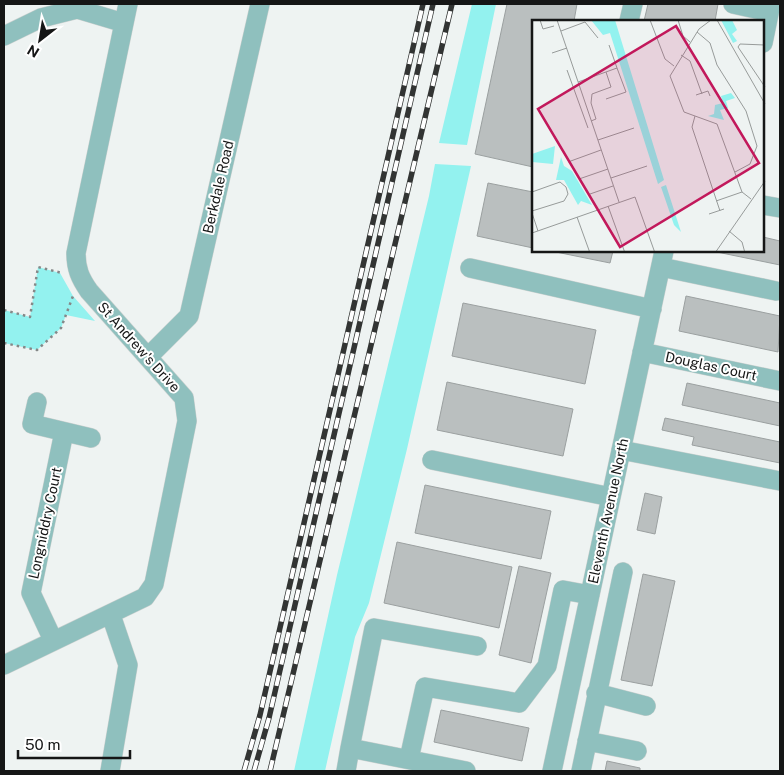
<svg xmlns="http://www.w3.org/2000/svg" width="784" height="775" font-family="'Public Sans',sans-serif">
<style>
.green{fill:#93f2ef}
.building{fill:#babfbf;stroke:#9ba0a0}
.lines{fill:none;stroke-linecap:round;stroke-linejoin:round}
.minor-casing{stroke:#cbd0cf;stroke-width:20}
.path{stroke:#858888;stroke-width:2.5;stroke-dasharray:2.5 4;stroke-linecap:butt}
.minor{stroke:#8fc0be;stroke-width:19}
.rail-casing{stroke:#323433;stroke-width:5.5}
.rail{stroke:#fff;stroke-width:4;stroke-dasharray:11;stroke-linecap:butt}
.labels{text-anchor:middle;stroke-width:4;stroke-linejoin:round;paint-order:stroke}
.street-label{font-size:14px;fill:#151616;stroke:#fff}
.inset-road{fill:none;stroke:#979b9a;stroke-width:1}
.view{fill:#c2185b;fill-opacity:0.15;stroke:#c2185b;stroke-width:2.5}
.inset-edge{fill:none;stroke:#151616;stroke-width:2.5}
</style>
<rect width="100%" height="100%" fill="#eef3f2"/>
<path class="green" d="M472,4H496L467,145L439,143Z
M435,164L471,166L407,449L369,603L355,637L325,771H294L337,575L429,196Z
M38,267L60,273L73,296L95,321L66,315L61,328L37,350L4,343V310L30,317Z"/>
<path class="building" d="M507,4H577L574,21H533V167L475,154Z
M648,4H718L715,21H644Z
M488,183L533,192V248L477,236Z
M763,237L780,241V265L712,251H763Z
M551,251H613L610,263Z
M686,296L780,316L778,352L679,331Z
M463,303L596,330L585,384L452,356Z
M447,382L573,409L563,456L437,430Z
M687,383L780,403V426L682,405Z
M665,418L780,442V463L692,445L694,437L662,430Z
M425,485L551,511L541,559L415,533Z
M645,493L662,497L655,534L637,530Z
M397,542L512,567L499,628L384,603Z
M519,566L551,573L531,663L499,655Z
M643,574L675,581L652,686L621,680Z
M441,710L529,728L522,761L434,742Z
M607,761L640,768V771H605Z"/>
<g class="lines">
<defs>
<path id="minor" d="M733,4L769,12
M629,21L633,4
M4,36L41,18L77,9L124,23
M763,43L771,4
M763,205L780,208
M661,267L776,291
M470,268L652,309
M642,352L780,381
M149,356L189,316L260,4
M37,402L32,424L91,438
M621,450L780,481
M432,460L611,497
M53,640L31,593L64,432
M4,665L145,597L154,584L187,421L184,398L89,291C80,278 76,269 76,253L128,4
M596,693L646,706
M587,741L637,751
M409,759L425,687L519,703L547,666L563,590L590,595
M110,771L128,665L111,615
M346,771L350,748
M466,771L350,748L374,628L477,646
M552,771L664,251
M581,771L623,572"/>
</defs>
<use href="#minor" class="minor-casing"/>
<path class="path" d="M4,310L30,317L38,267L62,273
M4,343L37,350L61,328L73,296"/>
<use href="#minor" class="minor"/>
<defs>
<path id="rail" d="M244,771L260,715L423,4
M254,771L269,718L433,4
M270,771L452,4"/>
</defs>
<use href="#rail" class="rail-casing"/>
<use href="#rail" class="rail"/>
</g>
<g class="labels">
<g class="street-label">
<text transform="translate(218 187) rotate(-77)" y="5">Berkdale Road</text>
<text transform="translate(139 347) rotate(48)" y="5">St Andrew's Drive</text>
<text transform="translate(711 366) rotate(12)" y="5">Douglas Court</text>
<text transform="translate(608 511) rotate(-78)" y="5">Eleventh Avenue North</text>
<text transform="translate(45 523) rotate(-78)" y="5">Longniddry Court</text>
</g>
</g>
<g transform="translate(532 20)">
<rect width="232" height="232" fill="#eef3f2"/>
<path d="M59,0H83L132,160L126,164L78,13L71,15ZM189,0H200L205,10L200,14L205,21L201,23ZM199,73L203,78L194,81L196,88L188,90L192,100L176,96L182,94L183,85L191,83L189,76ZM23,126L21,144L0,142V134ZM29,137L32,146L40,151L60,185L49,181L46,185L32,160H24ZM134,165L149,212L142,205L129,167Z" fill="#93f2ef"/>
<path class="inset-road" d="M8,0L11,9L22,6M25,0L87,182M118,0L133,39L142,46M146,0L151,16L158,22M179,0L167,9L138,56L152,92L185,104L210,172L219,179M185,0L233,84M53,2L66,18M29,11L53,2M165,12L178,23L185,45L214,91L225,126L218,144L203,152M77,25L85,48M233,25L208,24L206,27L233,67M20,33L35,28M149,35L158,41L170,74M35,50L56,108M46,62L85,48L94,72L74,79M164,75L176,71L178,76M163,96L160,107L188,191M59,101L64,99L59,83L60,74L79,67L74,52M66,120L102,108M36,142L69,130M79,158L115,146M47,159L76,149M0,172L28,162L34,167L36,174L32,181L0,191M58,174L81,166M184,181L210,172M76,186L93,233M0,193L6,211M177,194L192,189M45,197L58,233M197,211L210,222L213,233M0,213L103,177L123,233M183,233L233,161"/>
<path class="view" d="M144,6L227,143L88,227L6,89Z"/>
<rect width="232" height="232" class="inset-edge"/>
</g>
<rect width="784" height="775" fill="none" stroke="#151616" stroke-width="10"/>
<g transform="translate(40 40) rotate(211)" stroke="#ffffff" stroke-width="4" paint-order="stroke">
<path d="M0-4L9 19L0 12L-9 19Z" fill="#151616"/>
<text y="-8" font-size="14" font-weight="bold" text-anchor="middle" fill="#151616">N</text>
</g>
<path d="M18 750v8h112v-8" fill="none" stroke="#151616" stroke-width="2.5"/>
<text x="25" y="750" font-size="15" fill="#151616" stroke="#ffffff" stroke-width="4" paint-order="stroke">50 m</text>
</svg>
